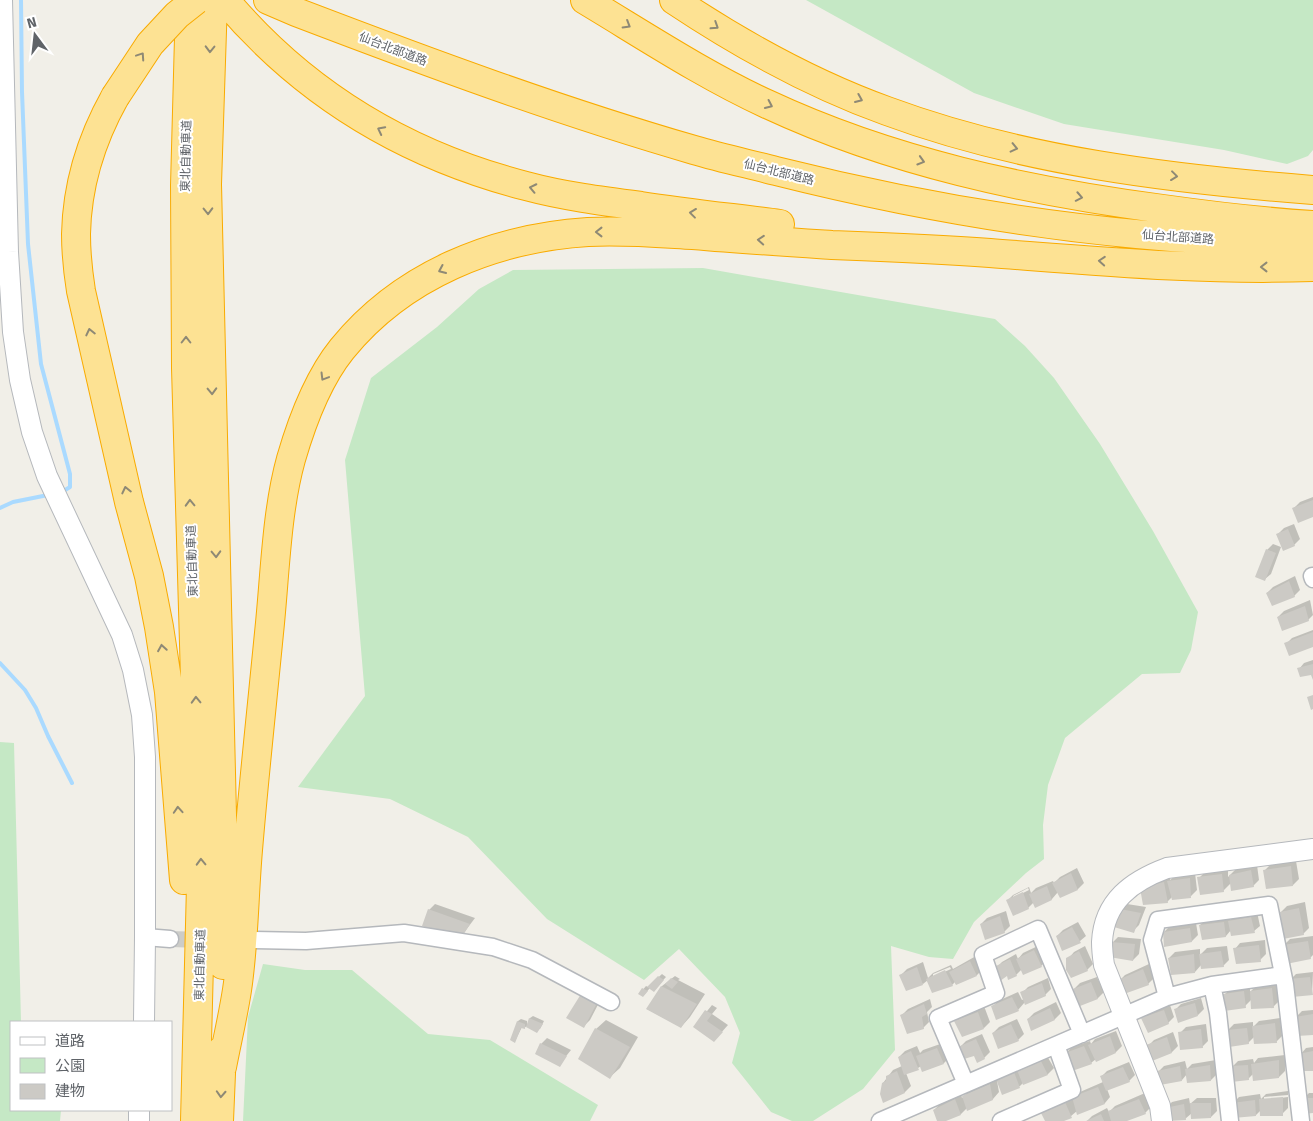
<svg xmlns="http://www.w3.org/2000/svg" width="1313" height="1121" font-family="'Fira Sans','Noto Sans JP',sans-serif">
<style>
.green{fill:#c5e8c5}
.shadow{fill:#0003;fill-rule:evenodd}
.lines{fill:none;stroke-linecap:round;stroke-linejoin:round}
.stream{stroke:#aadaff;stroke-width:4}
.building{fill:#cccac5}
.minor-tunnel{stroke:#ccccc8;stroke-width:16;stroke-dasharray:16 8;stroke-linecap:butt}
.minor-casing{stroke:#b5b8bc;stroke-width:19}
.tertiary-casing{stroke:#b5b8bc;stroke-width:22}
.motorway-casing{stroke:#f9ab00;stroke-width:30}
.minor{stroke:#fff;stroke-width:16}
.tertiary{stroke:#fff;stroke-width:20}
.motorway{stroke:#fde293;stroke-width:28}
.motorway-bridge-casing{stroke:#f9ab00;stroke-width:30;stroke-linecap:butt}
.motorway-bridge{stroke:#fde293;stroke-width:28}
.oneway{stroke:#8e8975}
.labels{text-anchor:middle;stroke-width:4;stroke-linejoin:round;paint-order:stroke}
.street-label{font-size:12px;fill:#5f6368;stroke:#fff}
</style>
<rect width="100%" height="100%" fill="#f1efe8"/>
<path class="green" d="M806,0H1313V150L1308,156L1287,164L1224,150L1064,124L974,93Z
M703,268L995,319L1025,346L1054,378L1100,444L1153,531L1198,612L1191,650L1180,673L1142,674L1065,738L1048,785L1043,825L1044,859L1026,873L974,922L953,959L929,957L891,946L895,1050L863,1089L813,1121H792L771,1112L732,1063L740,1033L725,997L679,949L644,980L547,919L468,837L390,799L298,787L365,696L345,460L371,378L437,327L479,289L513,270Z
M0,742L14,743L21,1022H11V1110H61L60,1121H0Z
M263,964L305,970H352L428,1034L490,1040L598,1105L590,1121H243L248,1017Z"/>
<path class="shadow" d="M1313,497V515L1294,508L1300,502Z
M1294,524L1300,539L1294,545L1278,534L1284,528Z
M1273,544L1281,547L1271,574L1265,579L1267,550Z
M1295,576L1300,590L1294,596L1267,593L1273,587Z
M1310,600L1313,615L1308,620L1278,617L1284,611Z
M1313,630V646L1286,644L1292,638Z
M1313,660V677L1311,673L1299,669L1304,663Z
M1296,861L1299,879L1293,885L1267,887L1264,871L1270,865Z
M1257,865L1259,880L1253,886L1231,883L1223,891L1199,878L1205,872L1228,869V877L1236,869Z
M1077,868L1084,883L1078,889L1060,896L1058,892L1052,899L1036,906L1034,902L1028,908L1007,901L1013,895L1029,887L1031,893L1036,888L1053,881L1054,883L1060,877ZM1028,888L1029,890L1013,898V896Z
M1195,873L1197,890L1191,896L1172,897L1167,902L1142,888L1170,877V880L1175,876Z
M1305,902L1309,928L1303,934L1281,912L1287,906Z
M435,904L475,918L460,938L429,910Z
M1127,904L1146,907L1139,925L1133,931L1121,910Z
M1006,911L1010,926L1004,932L981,924L987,918Z
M1257,912L1260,926L1254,931L1231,930L1226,936L1203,939L1200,925L1206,919L1230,916V920L1235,915Z
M1078,922L1086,936L1080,941L1063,949L1057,936L1063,930Z
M1196,923L1198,935L1192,941L1164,932L1170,926Z
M1313,936V955L1310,958L1284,945L1290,939Z
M1118,937L1141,939L1139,954L1133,960L1112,943Z
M1265,940L1266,954L1260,960L1235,949L1240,943Z
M1040,945L1047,960L1041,966L1022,969L1016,975L1008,974L996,968L1002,962L1016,954L1018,959L1023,953Z
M1085,946L1093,964L1087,970L1068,959L1074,952Z
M1227,946L1229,960L1223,966L1202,964L1195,972L1169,958L1175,952L1200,949V955L1207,948Z
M976,956L983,969L977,975L956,984L955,982L952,985L928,980L923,984L901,975L907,969L923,962L928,978L933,973L951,965L953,969ZM950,967L951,969L933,977V974Z
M1149,964L1154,978L1148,984L1119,981L1125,975Z
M1313,972L1312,994L1290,980L1296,974Z
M662,974L666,977L656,988H650L643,996L640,993L646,986L648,987Z
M675,976L680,979L678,980L705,994L690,1017L681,1027L647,1009L662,986Z
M1097,977L1104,992L1098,998L1080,1005L1074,989L1080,983Z
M1048,978L1051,989L1045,995L1025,1002L1018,1010L992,1007L998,1001L1018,992L1022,1000L1024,999L1022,993L1028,987Z
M1278,982L1279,1001L1273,1007L1251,1000L1245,1006L1224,995L1230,989L1250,985V992L1257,985Z
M582,994L602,997L590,1020L584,1026Z
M1201,998L1204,1009L1198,1015L1175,1010L1181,1004Z
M930,999L932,1007L927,1012L929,1022L923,1028L902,1015L908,1009Z
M1056,1002L1061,1013L1055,1019L1032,1029L1028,1019L1034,1013Z
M712,1005L717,1008L712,1014L728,1025L720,1034L695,1026Z
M1170,1005L1174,1017L1168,1023L1143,1019L1149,1013Z
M984,1006L990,1022L984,1028L956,1021L962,1015Z
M1313,1010V1034L1296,1017L1302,1011Z
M533,1016L544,1021L540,1029L528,1027L530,1018Z
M1280,1018L1282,1036L1276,1042L1254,1037L1248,1043L1228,1030L1234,1024L1253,1022V1027L1259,1021Z
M521,1019L527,1021V1026L524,1028L522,1027L515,1041L512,1040L518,1021Z
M1017,1019L1024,1034L1018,1040L993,1033L999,1027Z
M606,1020L638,1037L620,1068L610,1077L596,1029Z
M1206,1024L1208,1041L1202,1047L1180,1033L1186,1027Z
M1116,1031L1122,1046L1116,1052L1096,1060V1059L1091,1063L1066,1053L1072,1047L1090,1041L1091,1044L1095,1039Z
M1173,1032L1178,1046L1172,1052L1152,1059L1148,1046L1154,1040Z
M982,1034L990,1052L984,1058L960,1047L966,1041Z
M547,1038L571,1050L559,1065L541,1044Z
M943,1043L950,1057L944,1063L923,1071L921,1066L918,1068L906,1073L911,1086L905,1092L883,1101V1083L893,1070L902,1066L899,1057L905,1051L917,1046L920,1053L923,1050Z
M1313,1047V1069L1300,1055L1306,1048Z
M1285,1055V1071L1279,1077L1253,1074L1248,1079L1232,1067L1238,1061L1253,1059L1254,1063L1258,1058Z
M1047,1056L1054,1068L1048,1074L1024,1082L1020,1086L1003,1093L998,1081H997L999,1092L993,1099L967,1109V1108L961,1114L943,1121H938L934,1110L940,1104L961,1094L962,1098L969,1091L996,1079L997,1081L1004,1074Z
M1216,1060L1217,1074L1211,1080L1187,1074L1182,1080L1158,1072L1164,1066L1185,1061L1187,1069L1192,1064Z
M1129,1062L1135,1075L1129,1081L1107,1089L1110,1097L1105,1103L1077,1111L1071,1116L1060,1121H1046L1043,1113L1049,1107L1071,1097L1072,1099L1080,1092L1103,1082L1101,1077L1107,1071Z
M1288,1091V1095L1264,1097V1100L1288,1097V1108L1282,1114L1261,1110L1256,1115L1233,1103L1239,1097L1260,1094L1261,1099L1266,1094Z
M1145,1093L1151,1107L1145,1113L1123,1121H1087L1092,1116L1107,1108L1109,1112L1115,1106Z
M1309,1093H1313V1112L1303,1099Z
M1189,1098L1190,1104L1197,1098H1216L1217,1111L1211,1117L1192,1113L1185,1119L1166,1108L1172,1102Z"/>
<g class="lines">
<path class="stream" d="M21,0L22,92L28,244L41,364L70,474V487L62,492
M0,508L13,502L48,495
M0,663L25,690L36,708L48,736L72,783"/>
</g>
<path class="building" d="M1313,500V517L1298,523L1292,508Z
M1288,529L1295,546L1283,551L1276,534Z
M1266,549L1276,553L1265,581L1255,577Z
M1289,581L1295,597L1272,606L1266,593Z
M1305,606L1309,621L1282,631L1277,617Z
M1313,632V647L1289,656L1284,643Z
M1313,664V680L1311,675L1300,677L1297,668Z
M1313,695V709L1311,710L1307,697Z
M1291,866L1293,886L1266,889L1263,870Z
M1251,870L1254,887L1231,891L1229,875Z
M1071,873L1078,890L1060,898L1052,883Z
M1222,874L1224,892L1200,895L1197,877Z
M1190,878L1191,898L1172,900L1167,881Z
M1164,882L1168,903L1143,905L1140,888Z
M1047,886L1052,900L1035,908L1029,894Z
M1023,892L1029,909L1013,916L1006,900Z
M1299,908L1304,935L1283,939L1280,912Z
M428,909L470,924L460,940L422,926Z
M1120,909L1141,913L1134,933L1114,927Z
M1000,916L1005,933L985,940L980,924Z
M1251,917L1255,933L1231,936L1228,921Z
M1224,922L1226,937L1202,940L1199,925Z
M1072,927L1081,943L1062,951L1056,936Z
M1190,928L1192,942L1164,947L1163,932Z
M1308,941L1311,959L1286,964L1283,945Z
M1111,942L1135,944L1133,961L1109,957Z
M1259,945L1261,962L1236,964L1233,948Z
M1034,950L1042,967L1023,975L1016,959Z
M1079,951L1088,971L1071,978L1066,970V958Z
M1221,951L1224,967L1201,969L1199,954Z
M1194,954L1195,973L1171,975L1168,958Z
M1010,959L1017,976L1008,980L1007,976L1000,981L994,967Z
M970,961L977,976L956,985L949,972Z
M917,967L923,985L906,991L899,975Z
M1143,969L1149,985L1124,994L1118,980Z
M945,970L953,986L932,993L926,979Z
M658,976L664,980L654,992L647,987Z
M1310,977L1313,995L1292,997L1289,979Z
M671,978L678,982L672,989L665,984Z
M1091,982L1098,999L1080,1006L1073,989Z
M1042,983L1046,996L1025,1005L1020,992Z
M661,986L697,1004L681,1028L646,1009Z
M642,988L648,991L643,997L638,994Z
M1272,988L1274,1008L1251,1009L1250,991Z
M1244,991L1246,1008L1224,1011L1223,994Z
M581,994L597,1003L584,1028L566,1018Z
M1012,997L1019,1011L996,1020L991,1006Z
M1195,1003L1198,1016L1178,1023L1174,1009Z
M924,1004L927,1014L922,1017L924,1029L907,1034L900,1015Z
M1050,1008L1055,1020L1031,1031L1027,1019Z
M705,1010L712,1014L707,1021L723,1032L714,1042L693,1027Z
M1164,1010L1169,1024L1148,1033L1141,1018Z
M978,1012L984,1029L962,1037L954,1021Z
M1313,1014V1035L1297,1036L1295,1017Z
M529,1018L543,1024L537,1033L526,1027Z
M517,1021L525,1024V1029L521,1028L515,1043L510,1040Z
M1275,1023L1277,1043L1254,1044L1252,1026Z
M1011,1024L1019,1041L998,1049L992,1033Z
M595,1028L630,1047L610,1079L578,1059Z
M1247,1028L1249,1044L1229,1047L1227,1030Z
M1201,1029L1203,1048L1180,1050L1178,1032Z
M1110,1036L1116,1053L1096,1062L1088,1045Z
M1167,1037L1172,1053L1152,1061L1146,1045Z
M976,1039L985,1059L977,1063L974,1056L964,1059L958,1047Z
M540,1043L567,1056L560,1067L535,1054Z
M1084,1046L1092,1064L1072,1071L1065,1053Z
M937,1048L944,1064L922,1072L916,1056Z
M911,1051L919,1070L904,1075L898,1057Z
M1313,1051V1071H1301L1298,1054Z
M1279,1060V1078L1253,1081L1251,1064Z
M1041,1061L1048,1075L1023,1085L1017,1070Z
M1210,1065L1211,1081L1187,1083L1185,1069Z
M1248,1065L1249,1080L1231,1082L1230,1066Z
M1180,1066L1182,1081L1160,1085L1157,1071Z
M1123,1067L1130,1082L1106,1091L1100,1076Z
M897,1071L905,1093L883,1103L880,1094L882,1083L886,1081V1076Z
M1014,1072L1020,1088L1002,1095L996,1079Z
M990,1084L993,1100L967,1111L962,1096Z
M1098,1087L1105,1104L1077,1115L1072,1097Z
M1283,1097V1116H1260L1259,1099Z
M1302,1098H1313V1113L1303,1114Z
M955,1099L961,1115L946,1121H937L933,1110Z
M1139,1099L1146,1114L1127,1121H1111L1108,1111Z
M1255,1100L1256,1116L1233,1118L1232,1103Z
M1065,1102L1072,1118L1064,1121H1045L1041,1113Z
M1190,1103H1211V1118L1191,1119Z
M1184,1104L1186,1120L1166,1121L1165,1108Z
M1101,1114L1104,1121H1086Z"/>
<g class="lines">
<path class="minor-tunnel" d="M170,939L208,940"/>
<defs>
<path id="minor" d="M1312,576L1313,579
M145,937L170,939
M250,940L306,941L404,933L493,947L532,960L611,1002
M1212,985L1283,975
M1167,997L1152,940L1158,920L1269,905L1285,984L1301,1121
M966,1084L938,1018L996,993L983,955L1038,929L1082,1034
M880,1121L1167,997L1212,985L1218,1013L1230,1121
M1001,1121L1072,1090L1056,1045"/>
<path id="tertiary" d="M2,0L8,252L13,332L20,380L32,432L47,476L122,635L133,670L142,715L145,757V937L144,1022
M139,1121V1110
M1162,1121L1160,1106L1104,965C1103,958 1102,949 1102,942C1104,901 1132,881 1167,868L1313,849"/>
<path id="motorway" d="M190,0L185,186L186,368L201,885L195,1121
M213,0L207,184L223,857V965
M225,0C305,95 406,155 526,186C563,196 602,201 641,206C687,213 734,218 780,224
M268,0L296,12C427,62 559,111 694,150C721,158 749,164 776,171C951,215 1132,242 1313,243
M585,0C645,36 704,75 767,104C891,162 1027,191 1163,209C1213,216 1263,222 1313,225
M674,0C740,44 812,84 887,111C1022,161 1171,179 1313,190
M115,97C92,138 77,186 76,234C76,253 78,272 81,291L129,502L149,576L159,627L169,692L184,880
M222,1067C227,1041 233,1016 237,990C244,945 244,896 248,850C254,778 262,705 269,633C275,577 276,513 291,459C302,421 317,380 342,349C402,275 494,238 588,232C623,230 658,233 693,235C739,239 786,242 832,245C885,247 937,249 990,253C1097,261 1205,271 1313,267
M219,1121L222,1050"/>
</defs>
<use href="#minor" class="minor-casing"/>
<use href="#tertiary" class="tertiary-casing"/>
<use href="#motorway" class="motorway-casing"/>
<use href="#minor" class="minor"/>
<use href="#tertiary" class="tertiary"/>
<use href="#motorway" class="motorway"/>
<defs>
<path id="motorway-bridge" d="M115,97L150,44L177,15L196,0"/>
</defs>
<use href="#motorway-bridge" class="motorway-bridge-casing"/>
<use href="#motorway-bridge" class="motorway-bridge"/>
</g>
<defs><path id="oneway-chevron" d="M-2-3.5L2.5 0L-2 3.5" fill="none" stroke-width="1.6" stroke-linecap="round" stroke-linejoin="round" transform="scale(1.25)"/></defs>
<g class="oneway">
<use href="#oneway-chevron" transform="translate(627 25) rotate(31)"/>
<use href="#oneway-chevron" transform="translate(715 26) rotate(33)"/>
<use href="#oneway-chevron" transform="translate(210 49) rotate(91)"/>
<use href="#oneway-chevron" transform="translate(141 56) rotate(-56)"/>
<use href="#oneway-chevron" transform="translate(859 99) rotate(23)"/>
<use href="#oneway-chevron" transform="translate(769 105) rotate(25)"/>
<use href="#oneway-chevron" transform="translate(381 130) rotate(-153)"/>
<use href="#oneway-chevron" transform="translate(1014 148) rotate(13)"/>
<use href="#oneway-chevron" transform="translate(921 161) rotate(17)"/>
<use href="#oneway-chevron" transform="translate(1174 176) rotate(7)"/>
<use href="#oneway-chevron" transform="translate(533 188) rotate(-168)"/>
<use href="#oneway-chevron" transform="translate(1079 197) rotate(11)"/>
<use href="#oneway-chevron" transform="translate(208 211) rotate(89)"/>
<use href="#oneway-chevron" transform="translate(693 213) rotate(-173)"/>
<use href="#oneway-chevron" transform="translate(599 232) rotate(180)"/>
<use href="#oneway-chevron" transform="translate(761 240) rotate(-176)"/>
<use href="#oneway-chevron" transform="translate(1102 261) rotate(-176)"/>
<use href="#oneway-chevron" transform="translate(1264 267) rotate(-180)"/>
<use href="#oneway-chevron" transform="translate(442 270) rotate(156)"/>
<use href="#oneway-chevron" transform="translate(90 332) rotate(-103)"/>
<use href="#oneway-chevron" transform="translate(186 340) rotate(-90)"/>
<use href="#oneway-chevron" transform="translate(324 377) rotate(121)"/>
<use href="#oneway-chevron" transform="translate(212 391) rotate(88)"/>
<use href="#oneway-chevron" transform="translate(126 490) rotate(-103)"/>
<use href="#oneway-chevron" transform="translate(190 503) rotate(-92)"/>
<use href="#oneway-chevron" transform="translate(216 554) rotate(88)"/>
<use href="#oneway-chevron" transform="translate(162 648) rotate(-99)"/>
<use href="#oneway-chevron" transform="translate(196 700) rotate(-92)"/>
<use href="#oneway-chevron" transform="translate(178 810) rotate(-94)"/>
<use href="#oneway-chevron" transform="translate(201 862) rotate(-92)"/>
<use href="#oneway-chevron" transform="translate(221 1094) rotate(93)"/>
</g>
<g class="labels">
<g class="street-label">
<text transform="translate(393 49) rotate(21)" y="4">仙台北部道路</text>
<text transform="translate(186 156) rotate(-89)" y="4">東北自動車道</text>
<text transform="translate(779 172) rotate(14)" y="4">仙台北部道路</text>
<text transform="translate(1178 237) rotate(4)" y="4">仙台北部道路</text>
<text transform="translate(192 561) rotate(-92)" y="4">東北自動車道</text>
<text transform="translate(200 965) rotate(-89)" y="4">東北自動車道</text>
</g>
</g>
<rect x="10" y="1021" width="162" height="90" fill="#ffffff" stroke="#bfc1c3"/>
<rect x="20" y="1037" width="25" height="8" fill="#ffffff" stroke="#bfc1c3"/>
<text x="55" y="1046" font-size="15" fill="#5f6368">道路</text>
<rect x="20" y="1058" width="25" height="15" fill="#c5e8c5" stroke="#bfc1c3"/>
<text x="55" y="1071" font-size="15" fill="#5f6368">公園</text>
<rect x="20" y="1084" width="25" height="15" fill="#cccac5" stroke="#bfc1c3"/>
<text x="55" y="1096" font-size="15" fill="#5f6368">建物</text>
<g transform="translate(35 35) rotate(345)" stroke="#ffffff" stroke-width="4" paint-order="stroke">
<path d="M0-4L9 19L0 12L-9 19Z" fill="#5f6368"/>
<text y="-8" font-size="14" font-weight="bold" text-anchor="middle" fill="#5f6368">N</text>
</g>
</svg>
